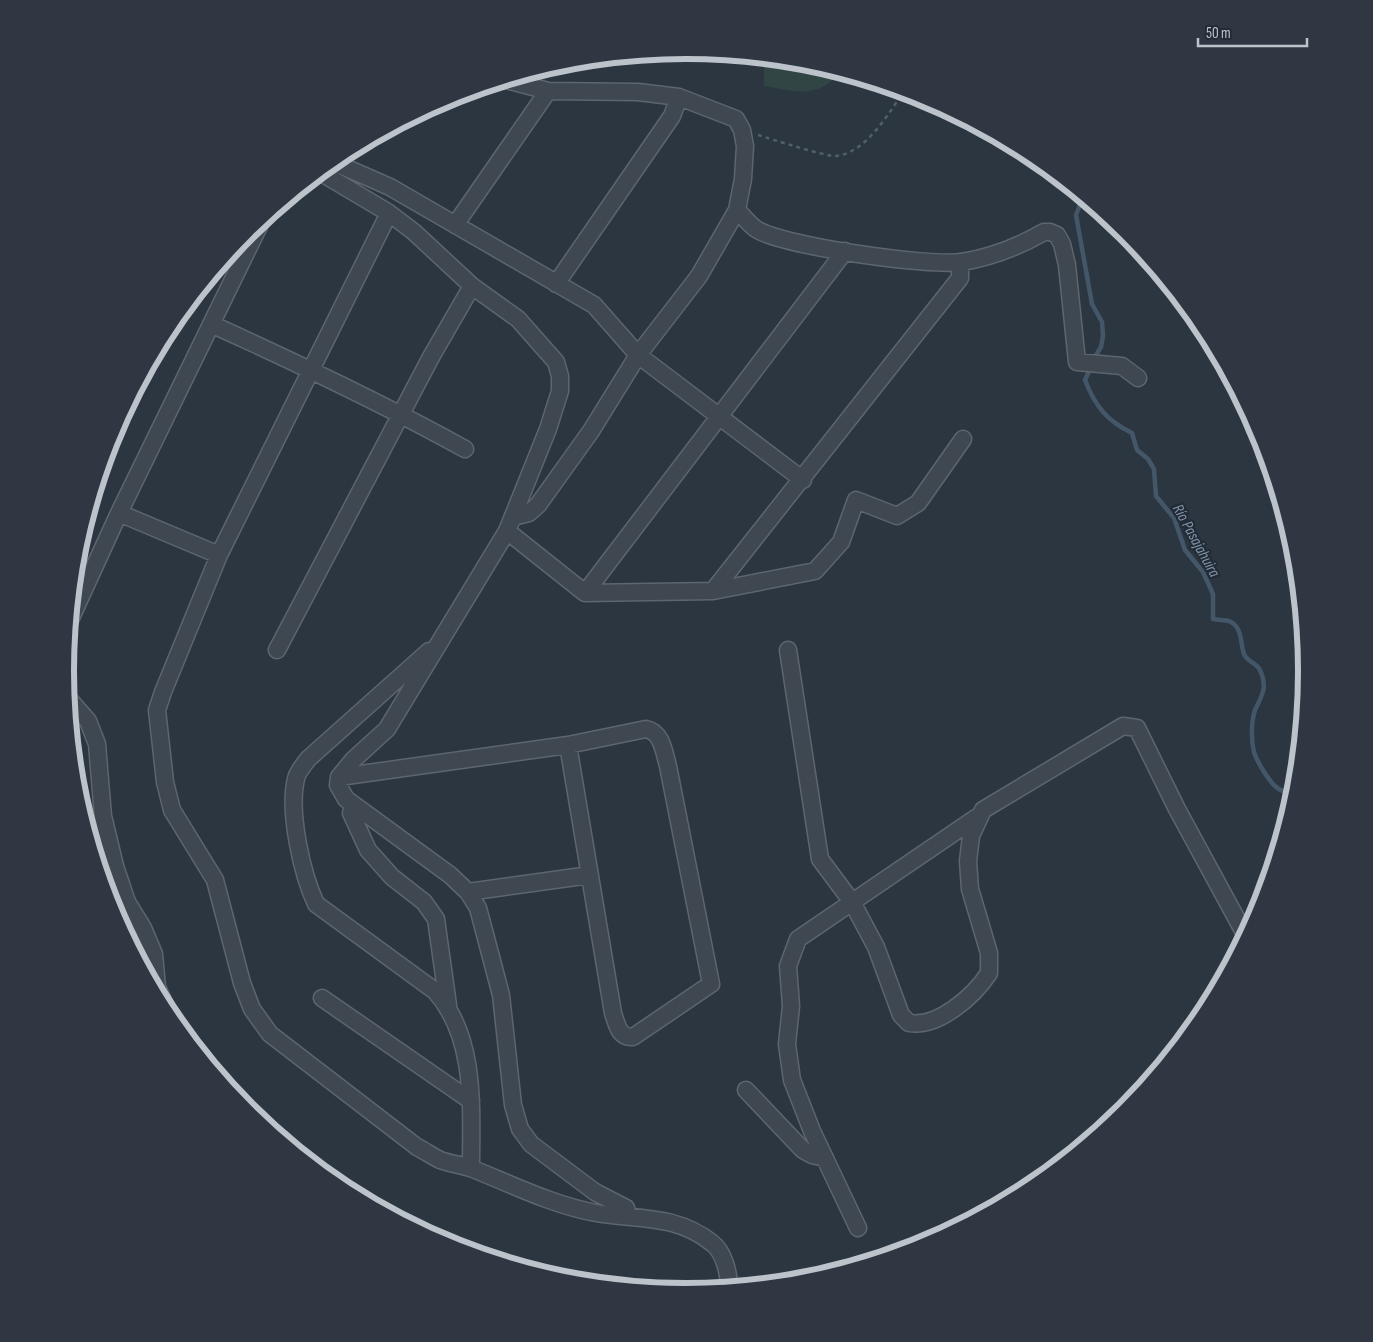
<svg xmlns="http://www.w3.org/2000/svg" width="1373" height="1342" font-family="'Sofia Sans Condensed',sans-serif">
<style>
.green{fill:#304544}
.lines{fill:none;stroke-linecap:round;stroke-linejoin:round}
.stream{stroke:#445769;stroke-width:4.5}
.minor-casing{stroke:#5d656e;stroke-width:19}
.path{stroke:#4f6163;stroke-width:2.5;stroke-dasharray:4 4;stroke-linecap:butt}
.minor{stroke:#3f4751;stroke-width:16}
.labels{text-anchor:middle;stroke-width:4.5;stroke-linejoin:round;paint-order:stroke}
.water-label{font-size:16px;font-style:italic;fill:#8095aa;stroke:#232c36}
.rim{fill:none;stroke:#bcc3cb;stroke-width:6}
</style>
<rect width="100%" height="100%" fill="#2b3641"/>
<path class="green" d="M764,58L808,62L840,72C818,100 794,91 764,86Z"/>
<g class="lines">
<path class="stream" d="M1083,197L1076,215L1092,304L1102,322L1103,336L1101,347L1093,360
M1091,367L1085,380C1095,406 1107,421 1132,433L1137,450L1148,459L1154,469L1156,496L1174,518L1185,550L1203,572L1213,594V619C1218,620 1224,620 1229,621C1243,627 1240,643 1244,654C1247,662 1257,663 1260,670C1268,688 1262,695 1255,710C1251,722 1251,740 1254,752C1257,762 1269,781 1276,787C1284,794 1287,789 1293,801"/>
<defs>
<path id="minor" d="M506,80L548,91L638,92L679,97L736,119L742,130L745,146L743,179L737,210L699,276L638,355L591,431L538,505L529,513L513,517
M333,162L390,187L594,305L638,355L803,480
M320,172L389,213L414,232L472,286L518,319L556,362L560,376V391L548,429L507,531L387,729L353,760L339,777L338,785L346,799L450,875L468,892L478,908L501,995L513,1105L520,1129L531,1144L595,1192L626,1208L628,1216
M737,210C743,216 749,224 756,229C782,246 930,267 962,262C992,257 1018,247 1044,232H1050L1057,235L1062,244L1067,265L1077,362L1122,366L1138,378
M389,213L219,555L163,692L157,710L165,782L172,810L215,880L242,983L252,1009L270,1034L417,1147C425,1151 432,1156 440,1160C451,1164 463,1165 473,1169C513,1185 553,1205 596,1213C637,1220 676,1214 712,1243C724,1252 729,1273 729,1288
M455,225L548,91
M556,284L672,116L679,97
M211,324C297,363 382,403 465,449
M119,513L219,555
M507,531L585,593L713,591L815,571L841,542L856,500L897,516L918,503L963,439
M713,591L960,278V262
M585,593L845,251
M70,620L119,513L262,220
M277,650L431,357L472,286
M788,650L820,859L852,902L876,947L901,1015L909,1023C938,1028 974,996 989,973V953L970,889L968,861L971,836L983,810L1123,726L1137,728L1177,809L1246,936
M429,651L308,759C304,765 297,772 296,779C288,812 302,874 316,904L435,991C477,1038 471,1109 471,1168
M68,698L88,721L97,744L103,816L115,866L127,902L143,928L154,954L157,987L169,1014
M339,777L568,745L646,729C662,732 664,752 668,766L711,984L633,1037C619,1038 617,1025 613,1013L568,745
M354,805L351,813L368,850L392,877L424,902L436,919L448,1005
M468,892L590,875
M322,998L471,1101
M746,1090L803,1150L812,1155L825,1158
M858,1228L812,1131L792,1080L787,1044L791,1006L788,966L798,939L980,815"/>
</defs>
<use href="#minor" class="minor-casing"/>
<path class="path" d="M758,135C771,139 827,157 836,156C866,153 889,113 904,91"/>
<use href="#minor" class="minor"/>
</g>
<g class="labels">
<g class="water-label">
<text transform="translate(1197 540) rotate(61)" y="6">Río Pasajahuira</text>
</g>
</g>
<path d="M0 0H1373V1342H0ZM74 671a612 612 0 1 1 1224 0a612 612 0 1 1-1224 0Z" fill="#2f3842" fill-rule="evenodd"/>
<path class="rim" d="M74 671a612 612 0 1 1 1224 0a612 612 0 1 1-1224 0Z"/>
<path d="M1198 38v8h109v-8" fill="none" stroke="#bcc3cb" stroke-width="2.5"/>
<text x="1206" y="38" font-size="15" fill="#bcc3cb" stroke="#232c36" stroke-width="4" paint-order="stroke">50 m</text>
</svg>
